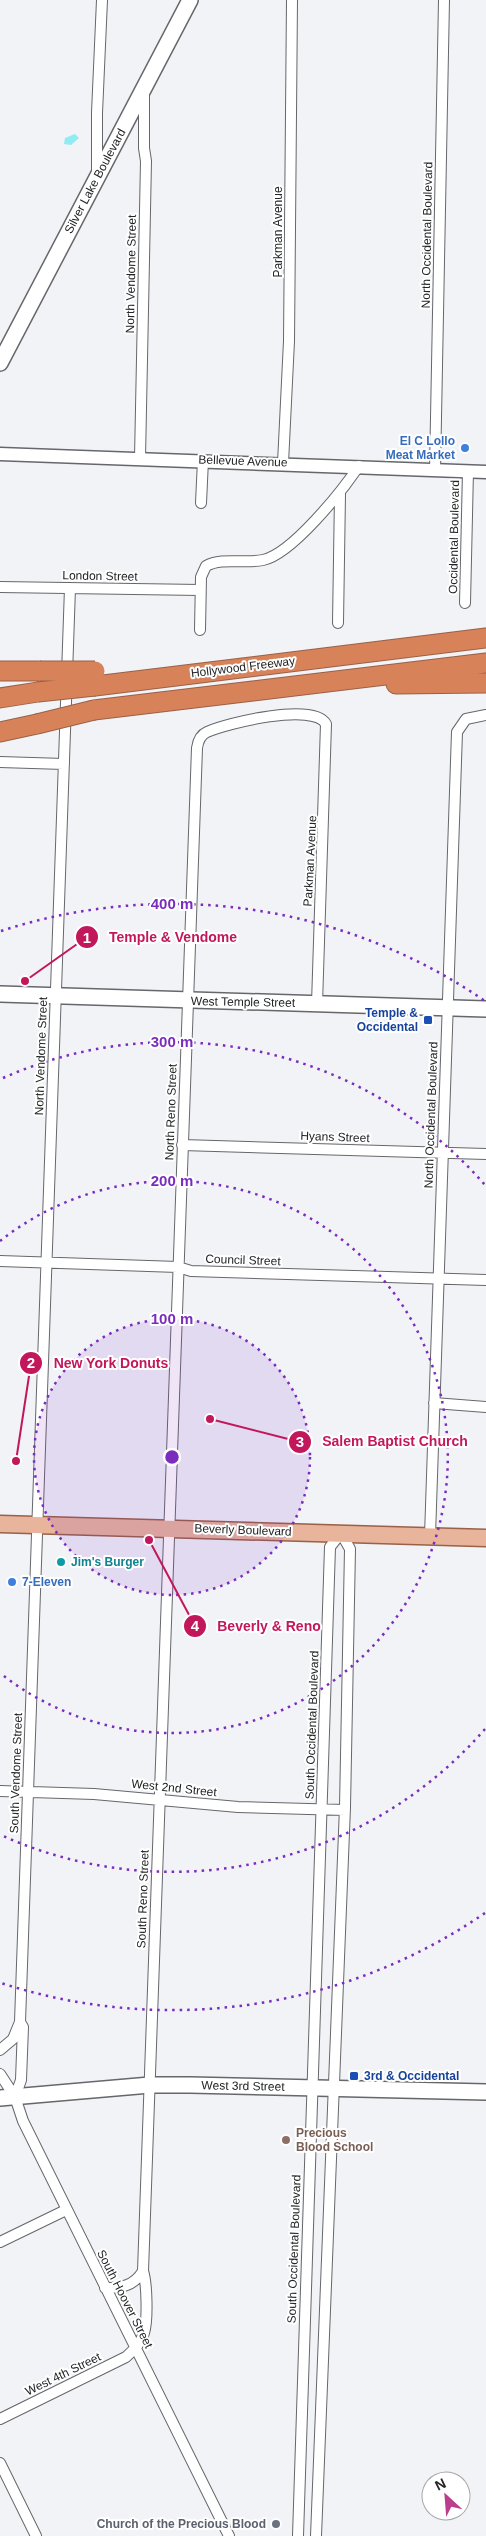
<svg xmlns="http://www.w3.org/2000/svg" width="486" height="2536" font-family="Helvetica,sans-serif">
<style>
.water{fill:#90ecf2}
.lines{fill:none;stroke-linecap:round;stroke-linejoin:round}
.minor-casing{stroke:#66676b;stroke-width:12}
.tertiary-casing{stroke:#66676b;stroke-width:15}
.secondary-casing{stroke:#66676b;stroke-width:18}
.primary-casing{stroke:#996147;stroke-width:19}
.motorway-casing{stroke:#996147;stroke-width:21}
.minor{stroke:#fff;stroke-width:10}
.tertiary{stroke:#fff;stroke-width:12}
.secondary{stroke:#fff;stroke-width:15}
.primary{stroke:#e8b49c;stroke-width:16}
.motorway{stroke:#d8825a;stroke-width:19}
.motorway-bridge-casing{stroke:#996147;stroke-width:21;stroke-linecap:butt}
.motorway-bridge{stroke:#d8825a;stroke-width:19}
.ring{fill:none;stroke:#7b2cbf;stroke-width:2.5;stroke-dasharray:2.5 5}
.shop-dot{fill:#3f7fe0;stroke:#fff;stroke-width:2}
.transit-dot{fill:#1a4fb4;stroke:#fff;stroke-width:2}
.culture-dot{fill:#0f9aa8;stroke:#fff;stroke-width:2}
.education-dot{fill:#8d6e63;stroke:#fff;stroke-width:2}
.worship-dot{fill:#6b7280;stroke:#fff;stroke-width:2}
.labels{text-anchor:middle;stroke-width:4;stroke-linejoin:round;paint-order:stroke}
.street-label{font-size:12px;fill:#232425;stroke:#fff}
.shop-label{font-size:12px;font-weight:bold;fill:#366cbe;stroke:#fff;text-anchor:end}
.transit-label{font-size:12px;font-weight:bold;fill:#164399;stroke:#fff;text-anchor:end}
.culture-label{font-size:12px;font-weight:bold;fill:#0d838f;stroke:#fff;text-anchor:start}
.education-label{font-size:12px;font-weight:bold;fill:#785e54;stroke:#fff;text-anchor:start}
.worship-label{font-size:12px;font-weight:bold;fill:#5b616d;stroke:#fff;text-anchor:end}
.centre{fill:#7b2cbf;stroke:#fff;stroke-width:2.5}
.ring-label{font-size:15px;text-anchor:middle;font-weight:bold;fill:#7b2cbf;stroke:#fff;stroke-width:4;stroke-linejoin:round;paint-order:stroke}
.leader{fill:none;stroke:#c2185b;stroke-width:2}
.callout-dot{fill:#c2185b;stroke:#fff;stroke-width:2}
.mark-label{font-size:15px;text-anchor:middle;font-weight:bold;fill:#fff}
.callout-label{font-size:14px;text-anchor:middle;font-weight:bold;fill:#c2185b;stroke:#fff;stroke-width:4;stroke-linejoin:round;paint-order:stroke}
</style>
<rect width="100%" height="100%" fill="#f1f3f7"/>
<path class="water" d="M75,134L79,138L71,145L64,144L65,138Z"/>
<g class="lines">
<defs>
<path id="minor" d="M97,173V113L102,0
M140,458L146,161L144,148V91
M283,463L289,341L292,0
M435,470L444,0
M201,503L203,460
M0,587L200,590
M465,603L468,471
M338,623L340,494
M200,630L201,577L206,566C222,557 245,564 263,560C292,554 342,491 359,466
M0,762L64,764
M182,1145L486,1154
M0,1261L178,1267L191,1271L486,1280
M434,1403L486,1407
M430,1536L457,732L466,719L486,715
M0,1791L94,1794L238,1807L345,1810
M0,2050L13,2039L20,2022
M0,2074L15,2097L23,2121L229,2536
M15,2097L21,2080L23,2027L20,2022L70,588
M0,2242L66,2210
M105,2288C121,2288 134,2286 143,2271
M0,2419L126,2357C133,2351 141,2343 144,2333C148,2320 147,2283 143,2271L197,748C198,741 200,735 207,732C227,723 314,702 326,724L317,1004
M0,2463L36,2536
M298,2536L330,1547L341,1533L350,1549L345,1807L316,2536"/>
<path id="tertiary" d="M0,454L486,472"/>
<path id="secondary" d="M0,363L190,0
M0,994L486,1009
M0,2098L150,2085H190L486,2092"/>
<path id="primary" d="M0,1524L486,1538"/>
<path id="motorway" d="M0,671H40
M396,684L486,683
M95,686L486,638
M0,698L38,692
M94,710L486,663
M0,732L37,724"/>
</defs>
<use href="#minor" class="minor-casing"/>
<use href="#tertiary" class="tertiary-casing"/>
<use href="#secondary" class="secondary-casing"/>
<use href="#primary" class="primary-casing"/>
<use href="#motorway" class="motorway-casing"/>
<use href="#minor" class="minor"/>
<use href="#tertiary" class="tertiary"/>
<use href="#secondary" class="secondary"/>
<use href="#primary" class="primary"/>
<use href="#motorway" class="motorway"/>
<defs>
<path id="motorway-bridge" d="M40,671H95
M38,692L95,686
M37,724L94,710"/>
</defs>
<use href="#motorway-bridge" class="motorway-bridge-casing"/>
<use href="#motorway-bridge" class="motorway-bridge"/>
</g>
<circle cx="172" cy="1457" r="138" fill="#7b2cbf" fill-opacity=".12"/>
<g class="ring">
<circle cx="172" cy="1457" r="138"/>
<path d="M0 1241A276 276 0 1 1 0 1673"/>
<path d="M485 1729A415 415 0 0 1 3 1836M3 1078A415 415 0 0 1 485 1185"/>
<path d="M485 1913A553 553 0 0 1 1 1983M1 931A553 553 0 0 1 485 1001"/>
</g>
<g class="shop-dot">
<circle cx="465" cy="448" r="5"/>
<circle cx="12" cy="1582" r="5"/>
</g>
<g class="transit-dot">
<rect x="423" y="1015" width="10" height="10" rx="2.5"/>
<rect x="349" y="2071" width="10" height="10" rx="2.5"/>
</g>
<circle class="culture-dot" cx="61" cy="1562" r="5"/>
<circle class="education-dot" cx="286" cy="2140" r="5"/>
<circle class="worship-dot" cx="276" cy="2524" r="5"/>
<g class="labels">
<g class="street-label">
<text transform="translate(95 181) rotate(-62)" y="4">Silver Lake Boulevard</text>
<text transform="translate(278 232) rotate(-90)" y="4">Parkman Avenue</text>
<text transform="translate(427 235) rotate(-89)" y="4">North Occidental Boulevard</text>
<text transform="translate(131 274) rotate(-89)" y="4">North Vendome Street</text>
<text transform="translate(243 461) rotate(2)" y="4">Bellevue Avenue</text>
<text transform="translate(454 537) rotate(-89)" y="4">Occidental Boulevard</text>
<text transform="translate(100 576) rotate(1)" y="4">London Street</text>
<text transform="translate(243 667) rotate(-7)" y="4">Hollywood Freeway</text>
<text transform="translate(310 861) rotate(-87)" y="4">Parkman Avenue</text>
<text transform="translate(243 1002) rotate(1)" y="4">West Temple Street</text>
<text transform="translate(41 1056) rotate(-88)" y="4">North Vendome Street</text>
<text transform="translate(171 1112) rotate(-88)" y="4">North Reno Street</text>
<text transform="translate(431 1115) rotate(-88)" y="4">North Occidental Boulevard</text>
<text transform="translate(335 1137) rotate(2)" y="4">Hyans Street</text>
<text transform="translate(243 1260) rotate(2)" y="4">Council Street</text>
<text transform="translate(243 1530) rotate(2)" y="4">Beverly Boulevard</text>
<text transform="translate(312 1725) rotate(-88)" y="4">South Occidental Boulevard</text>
<text transform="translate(16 1773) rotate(-88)" y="4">South Vendome Street</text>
<text transform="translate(174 1788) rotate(6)" y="4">West 2nd Street</text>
<text transform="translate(143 1899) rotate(-88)" y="4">South Reno Street</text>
<text transform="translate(243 2086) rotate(1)" y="4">West 3rd Street</text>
<text transform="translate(294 2249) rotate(-88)" y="4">South Occidental Boulevard</text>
<text transform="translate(125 2299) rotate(63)" y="4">South Hoover Street</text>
<text transform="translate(63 2374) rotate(-26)" y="4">West 4th Street</text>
</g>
<g class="shop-label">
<text x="455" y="445">El C Lollo<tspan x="455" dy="14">Meat Market</tspan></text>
<text x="22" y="1586" text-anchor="start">7-Eleven</text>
</g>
<g class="transit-label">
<text x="418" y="1017">Temple &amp;<tspan x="418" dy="14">Occidental</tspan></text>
<text x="364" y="2080" text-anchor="start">3rd &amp; Occidental</text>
</g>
<g class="culture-label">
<text x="71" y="1566">Jim's Burger</text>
</g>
<g class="education-label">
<text x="296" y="2137">Precious<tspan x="296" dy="14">Blood School</tspan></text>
</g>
<g class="worship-label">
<text x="266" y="2528">Church of the Precious Blood</text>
</g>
</g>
<circle cx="172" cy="1457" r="8" class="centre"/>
<g class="ring-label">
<text x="172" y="909">400 m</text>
<text x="172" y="1047">300 m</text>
<text x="172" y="1186">200 m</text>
<text x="172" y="1324">100 m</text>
</g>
<path class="leader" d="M25 981L87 937M16 1461L31 1363M210 1419L300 1442M149 1540L195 1626"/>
<g class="callout-dot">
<circle cx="25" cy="981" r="5"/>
<circle cx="16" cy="1461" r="5"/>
<circle cx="210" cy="1419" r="5"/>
<circle cx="149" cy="1540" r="5"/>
<circle cx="87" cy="937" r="12"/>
<circle cx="31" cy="1363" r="12"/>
<circle cx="300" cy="1442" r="12"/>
<circle cx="195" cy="1626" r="12"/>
</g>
<g class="mark-label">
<text x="87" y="943">1</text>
<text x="31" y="1368">2</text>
<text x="300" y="1447">3</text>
<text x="195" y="1631">4</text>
</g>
<g class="callout-label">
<text x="173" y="942">Temple &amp; Vendome</text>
<text x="111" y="1368">New York Donuts</text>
<text x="395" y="1446">Salem Baptist Church</text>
<text x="269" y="1631">Beverly &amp; Reno</text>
</g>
<g transform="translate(446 2496) rotate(334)"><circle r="24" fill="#ffffff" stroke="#a7a7a8"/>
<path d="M0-4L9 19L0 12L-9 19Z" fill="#bb3e8e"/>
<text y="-8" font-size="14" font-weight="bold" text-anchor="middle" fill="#232425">N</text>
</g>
</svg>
